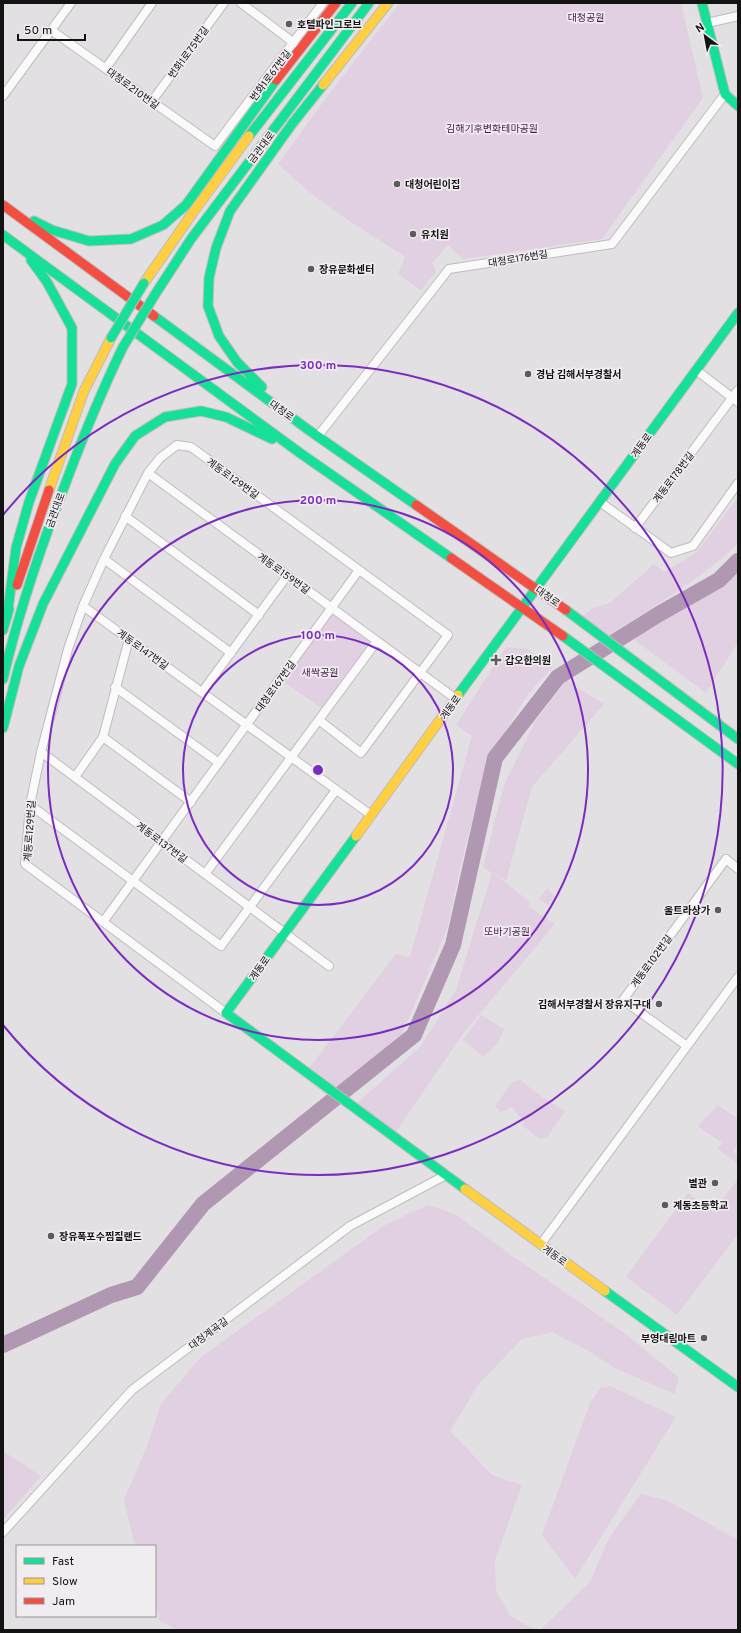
<svg xmlns="http://www.w3.org/2000/svg" width="741" height="1633" font-family="Overpass,'Noto Sans KR',sans-serif">
<style>
.green{fill:#e0d0e2}
.lines{fill:none;stroke-linecap:round;stroke-linejoin:round}
.river{stroke:#b097b2;stroke-width:16}
.street-casing{stroke:#bebcbe;stroke-width:10}
.fast-casing{stroke:#bebcbe;stroke-width:11}
.slow-casing{stroke:#bebcbe;stroke-width:11}
.jam-casing{stroke:#bebcbe;stroke-width:11}
.street{stroke:#fbfafb;stroke-width:8}
.fast{stroke:#16e098;stroke-width:9}
.slow{stroke:#ffcf43;stroke-width:9}
.jam{stroke:#f24e42;stroke-width:9}
.fast-bridge-casing{stroke:#bebcbe;stroke-width:11;stroke-linecap:butt}
.fast-bridge{stroke:#16e098;stroke-width:9}
.ring{fill:none;stroke:#7b2cbf;stroke-width:2}
.poi-dot{fill:#5c5b5c;stroke:#f0ecf0;stroke-width:1.5}
.labels{text-anchor:middle;stroke-width:3.5;stroke-linejoin:round;paint-order:stroke}
.park-label{font-size:10px;fill:#441849;stroke:#f0ecf0}
.poi-label{font-size:10px;font-weight:bold;fill:#141314;stroke:#f0ecf0;text-anchor:start}
.street-label{font-size:10px;fill:#141314;stroke:#f0ecf0}
.centre{fill:#7b2cbf;stroke:#f0ecf0;stroke-width:2}
.ring-label{font-size:12px;text-anchor:middle;font-weight:bold;fill:#7b2cbf;stroke:#f0ecf0;stroke-width:3.5;stroke-linejoin:round;paint-order:stroke}
</style>
<rect width="100%" height="100%" fill="#e2e0e2"/>
<path class="green" d="M400,3H681L703,98L602,239L463,259L448,245L432,263L436,272L421,290L398,274L405,257L336,212L308,191L278,164L329,94Z
M738,497C738,509 741,529 738,540C734,558 627,624 606,637L580,618L593,608L610,603L654,564L664,572L697,552Z
M738,571V642L706,693L628,635L679,609Z
M333,611L374,641L324,710L282,681Z
M506,647L528,649L553,667L528,694L487,761L463,856L447,929L402,1034L338,1089L307,1071L396,954L410,957L472,736L456,725Z
M567,679L576,687L604,704L532,787L506,881L493,873L530,902L528,906L555,924L462,1035L395,1133L356,1104L420,1047L456,990L492,873L483,867L504,785L535,722Z
M547,888L554,896L548,905L539,899Z
M481,1015L504,1029L497,1044L483,1057L463,1040Z
M520,1080L542,1097L565,1111L548,1136L540,1139L522,1125L524,1122L512,1107L501,1112L495,1106L513,1081Z
M718,1105L738,1119V1143L733,1151L738,1155V1165L718,1149L722,1143L698,1126Z
M738,1179V1234L677,1315L626,1277L688,1193L713,1212Z
M428,1205L455,1214L518,1260L627,1335L679,1378L674,1394L613,1367L589,1351L552,1332L522,1339L478,1385L450,1431L492,1475L522,1485L495,1560L496,1590L510,1616L536,1630H177L160,1621L155,1601V1546H135L124,1500L147,1446L161,1404L201,1357L385,1225Z
M602,1386L606,1388L610,1386L676,1417L575,1579L542,1535L590,1403Z
M3,1451L41,1476L3,1520Z
M641,1494L666,1500L738,1540V1630H540L590,1582L609,1538Z"/>
<g class="lines">
<path class="river" d="M3,1345L111,1295L137,1287L203,1204L414,1035L453,945L495,758L558,677L659,614L719,580L738,561"/>
<defs>
<path id="street" d="M241,3L294,43
M707,23L738,16
M51,30L215,146L323,3
M106,68L152,3
M3,96L71,3
M152,101L224,3
M696,370L738,402
M318,436L449,269L612,244L725,94
M148,473L456,699
M600,502L671,553L693,546L738,483
M125,516L259,615
M635,528L738,390
M104,559L231,653
M83,606L371,815
M115,687L219,763
M202,692L287,576
M103,737L191,802
M41,752L329,966
M75,777L103,737L129,639
M30,805L221,946L336,790
M205,874L377,641
M103,922L359,570
M226,1013L25,864L30,805L41,752L68,649L83,606L104,559L148,473L160,458L177,445L191,447L448,635L361,753L319,720
M687,1046L623,1000L726,859L738,869
M541,1244L738,977
M3,1532L132,1390L350,1226L446,1175"/>
<path id="fast" d="M702,3L725,94L738,106
M249,136L352,3
M34,221L52,230L89,241L131,239L163,225L186,205L276,80
M3,235L300,453L451,558
M156,293L191,239L369,3
M154,316L310,431L416,505
M262,387L237,362L219,336L208,306L209,278L216,248L230,211L292,124L323,85
M566,610L738,739
M7,617L16,548L29,502L72,384V328L47,282L31,260
M3,630L9,609
M563,636L738,764
M3,679C18,614 39,552 63,490C81,442 100,394 123,347
M458,695L738,313
M3,728L19,666L43,604L115,464L135,436L165,417L201,411L226,417L272,439
M356,836L226,1013L465,1189
M605,1291L738,1387"/>
<path id="slow" d="M323,85L388,3
M144,283L194,211L249,136
M49,490L84,391L111,338
M356,836L458,695
M465,1189L605,1291"/>
<path id="jam" d="M276,80L336,3
M3,205L154,316
M416,505L566,610
M451,558L563,636
M17,585L49,490"/>
</defs>
<use href="#street" class="street-casing"/>
<use href="#fast" class="fast-casing"/>
<use href="#slow" class="slow-casing"/>
<use href="#jam" class="jam-casing"/>
<use href="#street" class="street"/>
<use href="#fast" class="fast"/>
<use href="#slow" class="slow"/>
<use href="#jam" class="jam"/>
<defs>
<path id="fast-bridge" d="M111,338L144,283
M123,347L156,293"/>
</defs>
<use href="#fast-bridge" class="fast-bridge-casing"/>
<use href="#fast-bridge" class="fast-bridge"/>
</g>
<g class="ring">
<circle cx="318" cy="770" r="135"/>
<circle cx="318" cy="770" r="270"/>
<path d="M3 515A405 405 0 1 1 3 1025"/>
</g>
<g class="poi-dot">
<circle cx="289" cy="24" r="4"/>
<circle cx="397" cy="184" r="4"/>
<circle cx="413" cy="234" r="4"/>
<circle cx="311" cy="269" r="4"/>
<circle cx="528" cy="374" r="4"/>
<path d="M494 654h4v4h4v4h-4v4h-4v-4h-4v-4h4z"/>
<circle cx="718" cy="910" r="4"/>
<circle cx="659" cy="1004" r="4"/>
<circle cx="715" cy="1183" r="4"/>
<circle cx="665" cy="1205" r="4"/>
<circle cx="51" cy="1236" r="4"/>
<circle cx="704" cy="1338" r="4"/>
</g>
<g class="labels">
<g class="park-label">
<text x="586" y="21">대청공원</text>
<text x="492" y="132">김해기후변화테마공원</text>
<text x="320" y="676">새싹공원</text>
<text x="507" y="935">또바기공원</text>
</g>
<g class="poi-label">
<text x="297" y="28">호텔파인그로브</text>
<text x="405" y="188">대청어린이집</text>
<text x="421" y="238">유치원</text>
<text x="319" y="273">장유문화센터</text>
<text x="536" y="378">경남 김해서부경찰서</text>
<text x="505" y="664">갑오한의원</text>
<text x="710" y="914" text-anchor="end">울트라상가</text>
<text x="651" y="1008" text-anchor="end">김해서부경찰서 장유지구대</text>
<text x="707" y="1187" text-anchor="end">별관</text>
<text x="673" y="1209">계동초등학교</text>
<text x="59" y="1240">장유폭포수찜질랜드</text>
<text x="696" y="1342" text-anchor="end">부영대림마트</text>
</g>
<g class="street-label">
<text transform="translate(188 52) rotate(-54)" y="4">번화1로75번길</text>
<text transform="translate(270 75) rotate(-53)" y="4">번화1로67번길</text>
<text transform="translate(133 88) rotate(36)" y="4">대청로210번길</text>
<text transform="translate(261 147) rotate(-53)" y="4">금관대로</text>
<text transform="translate(518 258) rotate(-9)" y="4">대청로176번길</text>
<text transform="translate(282 410) rotate(36)" y="4">대청로</text>
<text transform="translate(641 445) rotate(-54)" y="4">계동로</text>
<text transform="translate(673 477) rotate(-53)" y="4">계동로178번길</text>
<text transform="translate(233 478) rotate(36)" y="4">계동로129번길</text>
<text transform="translate(55 510) rotate(-70)" y="4">금관대로</text>
<text transform="translate(284 573) rotate(36)" y="4">계동로159번길</text>
<text transform="translate(548 596) rotate(36)" y="4">대청로</text>
<text transform="translate(143 649) rotate(36)" y="4">계동로147번길</text>
<text transform="translate(275 686) rotate(-54)" y="4">대청로167번길</text>
<text transform="translate(450 707) rotate(-54)" y="4">계동로</text>
<text transform="translate(29 831) rotate(-86)" y="4">계동로129번길</text>
<text transform="translate(162 842) rotate(37)" y="4">계동로137번길</text>
<text transform="translate(651 961) rotate(-54)" y="4">계동로102번길</text>
<text transform="translate(259 968) rotate(-54)" y="4">계동로</text>
<text transform="translate(555 1255) rotate(36)" y="4">계동로</text>
<text transform="translate(208 1333) rotate(-37)" y="4">대청계곡길</text>
</g>
</g>
<circle cx="318" cy="770" r="6" class="centre"/>
<g class="ring-label">
<text x="318" y="369">300 m</text>
<text x="318" y="504">200 m</text>
<text x="318" y="639">100 m</text>
</g>
<rect width="741" height="1633" fill="none" stroke="#141314" stroke-width="8"/>
<rect x="16" y="1545" width="140" height="72" fill="#f0ecf0" stroke="#989598"/>
<rect x="24" y="1558" width="20" height="6" fill="#16e098" stroke="#989598"/>
<text x="52" y="1565" font-size="12" fill="#141314">Fast</text>
<rect x="24" y="1578" width="20" height="6" fill="#ffcf43" stroke="#989598"/>
<text x="52" y="1585" font-size="12" fill="#141314">Slow</text>
<rect x="24" y="1598" width="20" height="6" fill="#f24e42" stroke="#989598"/>
<text x="52" y="1605" font-size="12" fill="#141314">Jam</text>
<g transform="translate(705 36) rotate(328)" stroke="#f0ecf0" stroke-width="3" paint-order="stroke">
<path d="M0-3L7 15L0 10L-7 15Z" fill="#141314"/>
<text y="-6" font-size="11" font-weight="bold" text-anchor="middle" fill="#141314">N</text>
</g>
<path d="M18 34v6h67v-6" fill="none" stroke="#141314" stroke-width="2"/>
<text x="24" y="34" font-size="12" fill="#141314" stroke="#f0ecf0" stroke-width="3" paint-order="stroke">50 m</text>
</svg>
